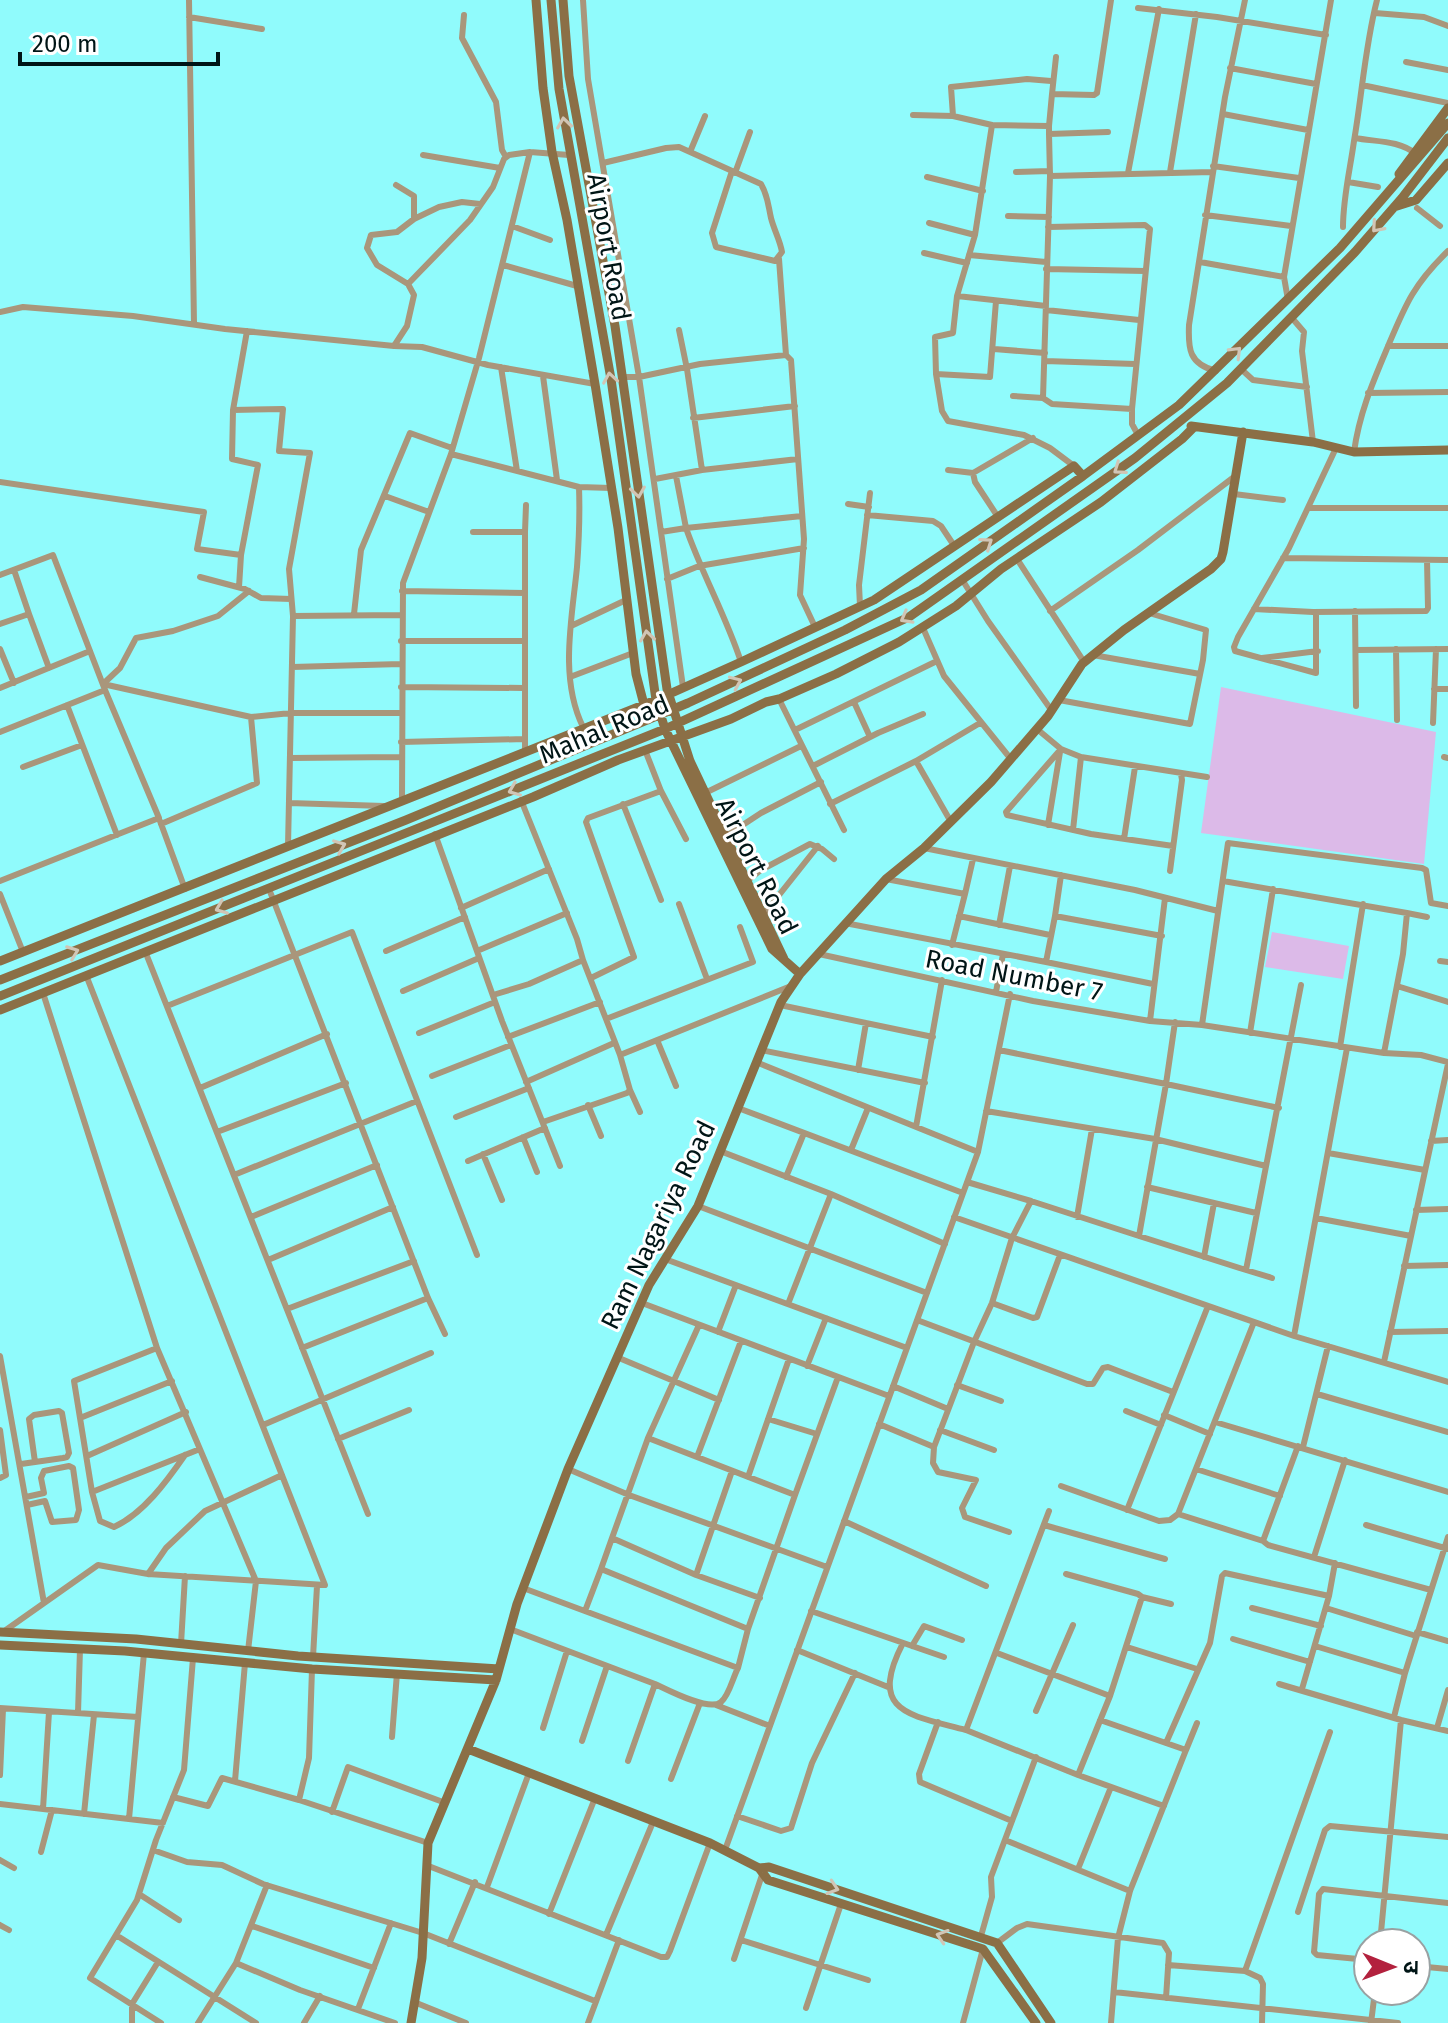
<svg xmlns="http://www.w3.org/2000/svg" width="1448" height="2023" font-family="'Fira Sans','Noto Sans Devanagari',sans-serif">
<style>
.green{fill:#dcbae8}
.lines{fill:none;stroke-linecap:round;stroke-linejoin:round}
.street{stroke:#a9967b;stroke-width:6}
.secondary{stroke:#8b6f46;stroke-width:9}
.oneway{stroke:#d1c5b5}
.labels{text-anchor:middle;stroke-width:6;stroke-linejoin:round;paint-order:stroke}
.street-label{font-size:26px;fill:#001516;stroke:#fff}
</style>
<rect width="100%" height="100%" fill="#90fbfc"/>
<path class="green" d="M1221,687L1436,732L1424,864L1201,833Z
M1272,932L1349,946L1343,979L1265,967Z"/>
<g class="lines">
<path class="street" d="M189,0L194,324
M583,0L588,79L639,377L683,687
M1138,8L1217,17L1326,35
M1375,13L1424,17L1448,26
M464,15L462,38L496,102L502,150L506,157
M189,17L262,29
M1406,62L1448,70
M1230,68L1316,84
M1362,85L1448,103
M1052,94L1056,57
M1223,114L1308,130
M913,115L953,116L992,125
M953,116L951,87L1027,79L1051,81
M1049,126L1052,94L1094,95L1097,93L1111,0
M1049,134L1050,176
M1355,138C1376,142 1399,140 1416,154
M690,152L705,116
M423,155L500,168
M603,163L666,148L679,147L761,184C768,196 768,205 771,218C774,230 780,240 782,252L775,261L716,247L712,233L732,171
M1213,166L1299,178
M1016,172L1050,171
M1170,172L1196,14
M735,173L750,132
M1128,173L1159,9
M927,177L983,191
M1348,182L1378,187
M396,185L414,196V219
M1417,208L1440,226
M1205,215L1291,226
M1008,216L1049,217
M929,223L975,235
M512,226L550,240
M1048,227L1145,225L1150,229L1132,409
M1343,227C1343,198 1350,170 1354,141C1362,95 1365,46 1377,0
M924,253L967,263
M969,255L1046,262
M779,259L786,355L791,360L804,539L800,595L815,627
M1200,262L1284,277L1331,0
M503,265L577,286
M1046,269L1145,271
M1284,277L1288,300
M408,284L377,265L367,248L371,235L397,232L414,219L439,207L462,202L480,204
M957,296L953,333L935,337L936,374L990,377L996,301
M1046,306L957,296L975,235L992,125L1049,126V134L1108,132
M1046,310L1139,320
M0,312L23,307L133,316L225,329L394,346L407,326L414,295L408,284L470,220L493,187L504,159L509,155L530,152
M1292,318L1304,332L1302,351L1313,442
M679,330L687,369L702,470
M247,331L233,410L283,409L279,451L310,453L289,569L293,616L288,846
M394,346L422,347L488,365L595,384
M1388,346H1448
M994,349L1045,353
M1045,361L1135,364
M501,367L517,471
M1241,369L1253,380L1307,387
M1216,371C1189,364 1188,349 1189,325L1225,97L1245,0
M936,374L942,411L948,421L1024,435L1050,448L1074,466
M543,376L557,480
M621,377H639L700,364L786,355
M1368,393L1448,392
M1013,396L1043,398
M233,410L232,459L258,465L241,555L239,587
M693,418L795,406
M1138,435L1132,424V409L1052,404L1043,398L1050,176L1212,172
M1354,452C1359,415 1372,384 1386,351C1405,306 1412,286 1448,251
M451,454L579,487L611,488
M948,470L973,473
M655,479L702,470L798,459
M0,482L204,512L197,549L241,555
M579,487C580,514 579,540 577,567C572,619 559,678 583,727
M1234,494L1283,500
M385,496L429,512
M848,504L869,507
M1308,508H1448
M867,515L933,521L941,526L955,547
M998,517L975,482L973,473L1033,438
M473,532H525V752
M525,532L526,505
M661,532L686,528L676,476
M1283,558L1448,560
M1017,559L1084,662
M0,575L53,555L105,690L0,732
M200,577L245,589L261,598L291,599
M667,579L699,566L804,548
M963,581L988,621L1052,711
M402,591L525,593
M860,606L859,585L870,493
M1254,609L1313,612L1426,611L1428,608L1427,560
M1050,611L1138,550L1234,477
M1355,611L1356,706
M1316,612V673L1235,651L1234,647L1238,637L1289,548L1336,448
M29,614L49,668
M354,614L361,550L410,433L452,448
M293,616L401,615
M0,624L29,614L14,570
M571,626L626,600
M923,628L944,676L1010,758
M401,641H525
M0,649L14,683
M1396,649L1397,720
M1356,650L1448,649
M1093,655L1200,674
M1262,658L1318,651
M741,662C726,616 702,574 686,528L802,516
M292,667L401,664
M570,677L633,653
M103,684L251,717L257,783L161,824
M103,684L120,668L136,638L173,631L218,616L249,591
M401,687L524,688
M0,688L90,651
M1434,689H1448
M779,699L844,830
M1059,700L1190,724L1203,660L1206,630L1149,613
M854,702L870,737
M67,705L117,835
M251,717L291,713H401
M1433,723L1436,649
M1037,729L1061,749L1081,757L1207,777
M795,730L937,661
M401,742L525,739
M1061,749L1006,812L1007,815L1091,834L1173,846
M645,750L661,791L686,839
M1444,757L1448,758
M290,758L401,757
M916,761L951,822
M813,766L878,733L923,714
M23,767L82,745
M705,793L801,746
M521,800L577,939L583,960L606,1019L753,962L740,927
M402,801L403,583L451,454L479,358L530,152L569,155
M289,803L384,806
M623,804L661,900
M830,804L916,761L980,723
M160,821L185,889
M1048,825L1060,752
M1073,830L1081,757
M435,834L502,1021L560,1166
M726,836L761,813L821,782
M1124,839L1135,767
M924,848L1135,890L1218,911
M1170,871L1182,780L1181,774
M886,879L965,894L952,945
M0,881L159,818L105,690
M747,881L761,870L810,844L822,849L834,859
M1223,881L1407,913L1403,954L1384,1053
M269,889L428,1298L445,1334
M0,894L23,952
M965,894L973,859
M679,904L707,979
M461,908L549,869
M1407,913L1427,917
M764,914L818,846
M959,916L1050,935
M1055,916L1061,875
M845,923L1046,962L1055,916L1162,936
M999,925L1010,866
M145,951L368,1514
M386,951L465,917
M477,951L567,913
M819,954L1033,1001L1150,1021L1202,1025L1384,1053L1421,1055L1448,1062
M1440,961L1448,962
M1046,962L1153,984
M591,978L634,957L586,822L588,818L661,791
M1397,986L1448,1002
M403,991L479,958
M996,992L1003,954
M43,993L157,1348L256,1581L248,1651
M493,995L529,984L583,960
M780,1005L933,1037
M167,1006L352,932L477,1255
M1150,1021L1165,898
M1175,1022L1166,1084L1279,1108
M1202,1025L1228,843L1422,868L1426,870L1431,903L1448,906
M419,1033L495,1002
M1250,1033L1273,889
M508,1037L600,1002
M657,1040L676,1086
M1340,1047L1363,904
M1347,1048L1294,1336L1448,1382
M761,1050L925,1083
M999,1050L1166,1084L1139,1236L1031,1201
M620,1055L791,986
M756,1062L978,1152
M858,1070L866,1023
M432,1076L511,1045
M526,1082L614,1043
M200,1088L327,1034
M630,1090L640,1112
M588,1105L601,1136
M738,1108L963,1193
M986,1111L1155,1139L1266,1166
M456,1117L529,1088
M543,1122L627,1093L630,1090L620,1055L606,1019
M916,1127L942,980
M217,1132L346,1083
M523,1137L537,1172
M1431,1141L1448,1140
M851,1150L868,1108
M720,1151L831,1194L945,1244
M1328,1153L1425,1170
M483,1154L502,1200
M468,1161L545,1128
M234,1175L417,1101
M786,1177L804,1133
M1147,1187L1256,1213
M698,1206L927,1293
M1416,1210L1448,1209
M251,1217L377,1165
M954,1217L1294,1336
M1077,1217L1092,1129
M1316,1218L1411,1236
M1139,1236L1246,1270L1301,985
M1204,1257L1214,1203
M665,1259L907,1348
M268,1260L393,1207
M1404,1266L1448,1265
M1246,1270L1272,1278
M642,1303L889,1396
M992,1303L1033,1318L1037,1317L1060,1255
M788,1304L831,1194
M287,1309L414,1261
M917,1320L1087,1384H1093L1103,1368L1108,1367L1173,1392
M699,1325L648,1438L795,1495L838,1377
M718,1332L736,1285
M1390,1332L1448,1331
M157,1348L74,1381L92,1492L100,1521L114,1527C143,1514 167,1481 185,1455
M302,1348L428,1298
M0,1356L44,1603
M619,1358L719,1400
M1384,1362L1448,1064
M807,1366L826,1318
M957,1385L1001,1401
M893,1386L948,1409
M1317,1394L1448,1432
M1126,1411L1161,1425
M1164,1415L1210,1434
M80,1418L172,1381
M768,1419L817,1434
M1215,1422L1448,1492
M879,1424L934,1447L974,1342L992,1303L1012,1238L1031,1201L967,1182
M263,1425L431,1353
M0,1430L6,1475L0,1478
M940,1430L994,1450
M338,1439L409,1410
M934,1447L933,1463L938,1472L976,1480L962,1508L965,1517L1009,1532
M1303,1447L1328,1346
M87,1456L186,1412
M697,1457L741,1341
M21,1464L63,1458L67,1457L69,1453L62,1413L59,1411L34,1415L29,1419L35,1462
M568,1469L629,1495L827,1567
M1196,1469L1280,1496
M748,1477L789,1359
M1061,1486L1159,1521L1170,1520L1178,1514L1254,1322
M92,1492L200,1449
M26,1497L44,1493L41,1478L44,1471L69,1466L73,1468L79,1510L76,1520L52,1522L45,1501L27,1505
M1127,1510L1208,1306
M1178,1514L1263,1541L1298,1446
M844,1521L986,1586
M1044,1525L1165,1559
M1366,1525L1448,1549
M612,1538L648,1438
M1263,1541L1268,1545L1431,1590
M1314,1557L1345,1460
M148,1574L166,1548L205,1511L282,1475
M1066,1574L1138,1594L1142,1597L1110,1696
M696,1575L732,1471
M523,1588L738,1668L748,1629
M1142,1597L1171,1604
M760,1598L696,1575L612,1538L601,1569L748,1629L795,1495
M1252,1608L1321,1626
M1326,1608L1416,1636
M585,1611L601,1569
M811,1611L944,1657
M510,1629L655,1684L628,1761
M3,1632L98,1565L148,1574L325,1585L86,975
M1417,1632L1448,1641
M1233,1639L1310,1662
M903,1643C867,1713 910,1715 966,1730L1049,1511
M181,1644L185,1576
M912,1646L924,1626L962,1640
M1315,1646L1405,1673
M1127,1647L1197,1669
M797,1650L888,1687
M313,1657L317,1586
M655,1684C668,1690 709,1712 721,1702C729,1696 733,1677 738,1668
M1279,1684L1401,1720L1448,1731
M1302,1689L1329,1596L1335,1563
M716,1705L770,1726
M0,1708L138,1717
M1036,1711L1073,1625
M78,1713L80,1649
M1394,1717L1405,1673L1448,1537
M1100,1720L1186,1750L1130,1891L1118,1938L1111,2023
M938,1722L919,1774L920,1782L1012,1821
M543,1728L567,1651
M1437,1728L1448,1690
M966,1730L1078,1775L1110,1696L997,1653
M392,1737L397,1673
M582,1741L607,1666
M1166,1743L1210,1643L1222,1576L1225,1573L1329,1596
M1186,1750L1197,1723
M0,1775L3,1709
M1078,1775L1164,1806
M671,1779L700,1703
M235,1781L245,1663
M173,1797L208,1806L222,1778L299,1800L428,1843
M299,1800L309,1758L312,1669
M0,1804L163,1823
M43,1809L49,1712
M332,1812L348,1767L443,1802
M84,1814L94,1715
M737,1816L781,1831L791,1828L812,1763L855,1673
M129,1819L144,1653
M1005,1840L1130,1891
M153,1850L187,1862L222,1865L263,1884L423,1933L595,2001
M725,1850L978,1152L1010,994
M41,1852L52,1810
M0,1860L14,1868
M426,1865L661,1957H667L670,1951L710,1843
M1078,1869L1111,1787
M487,1887L529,1773
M139,1894L179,1920
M1298,1912L1325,1830L1330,1826L1448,1837
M549,1914L595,1798
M0,1925L9,1930
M252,1926L374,1968
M116,1935L256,2023
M606,1935L653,1822
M981,1936L992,1897L991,1877L1036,1757
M741,1940L868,1980
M997,1943L1017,1928L1027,1924L1163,1943L1169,1953L1166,1998
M1380,1943L1401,1720
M449,1944L475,1882
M734,1959L762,1875
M1368,1960L1317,1955L1314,1952L1319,1894L1323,1889L1448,1903
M236,1963L300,1990L395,2023
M1168,1965L1245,1971L1330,1732
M1416,1966L1448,1969
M1245,1971L1260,1978L1263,1984L1262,2023
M1114,1992L1398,2023
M414,2002L466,2023
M806,2008L841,1904
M358,2009L391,1923
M132,2023V2004L158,1962
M161,2023L90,1978L137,1900L156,1840L184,1770L193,1658
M198,2023L236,1963L267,1885
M304,2023L320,1996
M588,2023L619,1940
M963,2023L983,1949
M1371,2023L1375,1991"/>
<path class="secondary" d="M536,0L543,88L552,152L567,220L595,384L618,528L636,674L648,720
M563,0L569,76L615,326L667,689L690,761L784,959
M1399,174L1448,108
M1394,207L1416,200L1448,163
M1191,426L1313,442L1354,452L1448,450
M0,961L656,700L741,662L874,600L1074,466L1083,476
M800,974L886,879L924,848L991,782L1048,716L1082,664L1124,630L1211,569L1221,559L1223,552L1243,432
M0,980L406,820L688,703L845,630L921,590L1083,476L1179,405L1340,248L1448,123
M0,996L665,729L909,617L1135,458L1227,383L1355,252L1402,198L1448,138
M0,1010L533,797L618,760L731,719L766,702L779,699L836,674L899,642L956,606L1001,569L1101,502L1182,439L1193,428
M0,1632L136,1639L298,1656L499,1669
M0,1645L125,1651L312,1669L496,1680
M468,1749L710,1843L759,1868L768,1880L983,1949L1036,2023
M759,1868L769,1867L997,1943L1051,2023
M411,2023L422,1958L428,1843L496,1680L517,1604L568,1469L649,1285L698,1206L781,1002L800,974L772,949L665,729L656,700L611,379L559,89L551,0"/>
</g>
<defs><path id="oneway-chevron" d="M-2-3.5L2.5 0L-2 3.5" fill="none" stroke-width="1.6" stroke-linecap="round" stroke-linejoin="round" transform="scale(2)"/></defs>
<g class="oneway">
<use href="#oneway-chevron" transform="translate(564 123) rotate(-98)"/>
<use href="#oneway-chevron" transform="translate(1377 227) rotate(131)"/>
<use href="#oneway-chevron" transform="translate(1236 352) rotate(-45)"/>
<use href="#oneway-chevron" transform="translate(610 378) rotate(-99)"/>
<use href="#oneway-chevron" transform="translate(1119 469) rotate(145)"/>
<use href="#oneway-chevron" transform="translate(638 492) rotate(82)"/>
<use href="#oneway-chevron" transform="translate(987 543) rotate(-35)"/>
<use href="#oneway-chevron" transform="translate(906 618) rotate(151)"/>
<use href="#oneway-chevron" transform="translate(647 636) rotate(-98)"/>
<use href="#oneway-chevron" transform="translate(736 682) rotate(-24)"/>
<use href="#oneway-chevron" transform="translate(514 790) rotate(158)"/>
<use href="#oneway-chevron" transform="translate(340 846) rotate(-22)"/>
<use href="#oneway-chevron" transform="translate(221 908) rotate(158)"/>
<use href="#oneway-chevron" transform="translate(73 952) rotate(-21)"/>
<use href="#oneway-chevron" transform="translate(833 1888) rotate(18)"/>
<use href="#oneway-chevron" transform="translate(942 1936) rotate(-162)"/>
</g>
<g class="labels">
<g class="street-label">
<text transform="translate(609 247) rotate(80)" y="9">Airport Road</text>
<text transform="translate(604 729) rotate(-23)" y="9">Mahal Road</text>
<text transform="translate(757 866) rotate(63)" y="9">Airport Road</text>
<text transform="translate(1014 975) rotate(11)" y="9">Road Number 7</text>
<text transform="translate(658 1225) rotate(-64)" y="9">Ram Nagariya Road</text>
</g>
</g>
<g transform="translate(1392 1967) rotate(91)"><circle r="38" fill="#ffffff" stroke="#99a1a2" stroke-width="2"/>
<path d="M0-6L14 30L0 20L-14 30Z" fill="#b3213e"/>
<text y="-12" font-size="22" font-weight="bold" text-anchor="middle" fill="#001516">उ</text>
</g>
<path d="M20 52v12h198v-12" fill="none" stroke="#001516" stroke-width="4"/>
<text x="32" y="52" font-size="24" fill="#001516" stroke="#ffffff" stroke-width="6" paint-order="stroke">200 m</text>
</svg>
